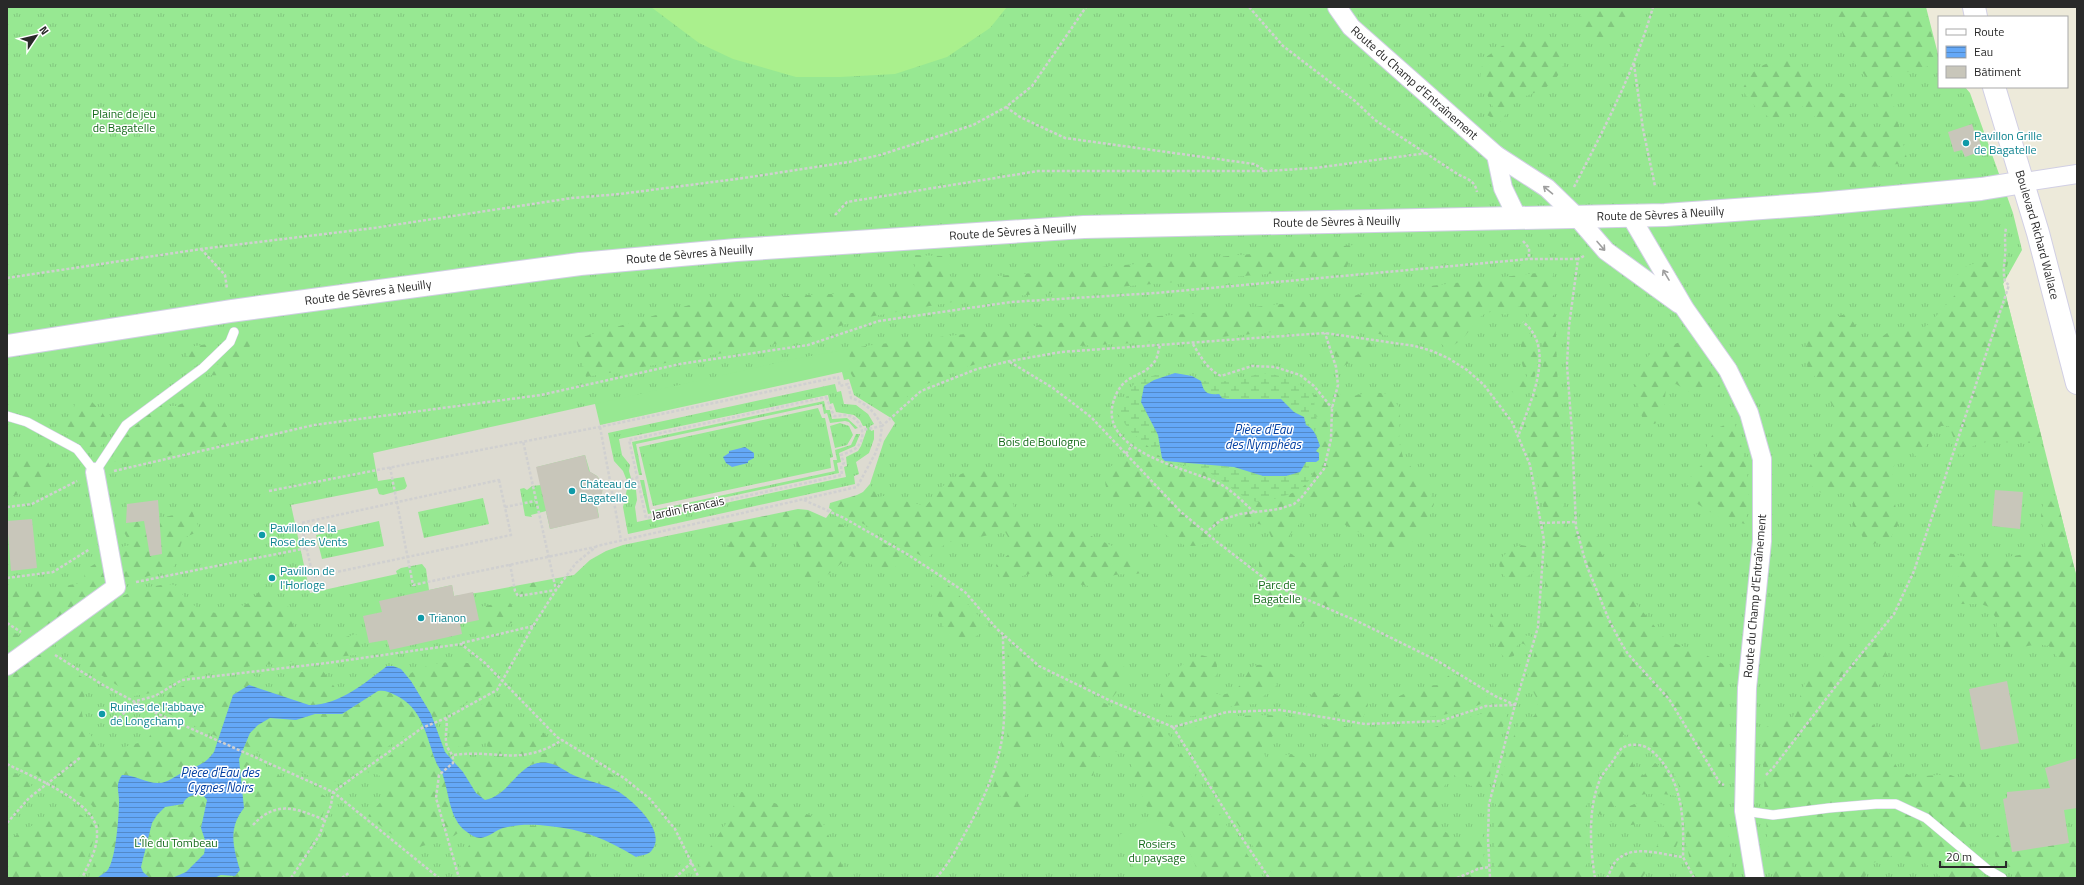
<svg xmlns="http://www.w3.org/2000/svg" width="2084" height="885" font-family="'Titillium Web',sans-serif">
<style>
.grass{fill:url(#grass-tufts)}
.forest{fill:url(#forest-firs)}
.wetland{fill:url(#wetland-marsh)}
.garden{fill:#97e892}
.pitch{fill:#aaf08d}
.plaza{fill:#dddbd1;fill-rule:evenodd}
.water{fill:url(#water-rules)}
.building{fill:#c8c6ba}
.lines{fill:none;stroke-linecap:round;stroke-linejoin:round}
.lane-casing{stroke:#d1cfe4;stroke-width:10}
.street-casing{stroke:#d1cfe4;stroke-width:20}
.secondary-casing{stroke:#d1cfe4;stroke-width:24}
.path{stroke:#d0d0d0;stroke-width:2.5;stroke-dasharray:3 2;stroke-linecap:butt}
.lane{stroke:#fff;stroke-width:9}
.street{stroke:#fff;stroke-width:18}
.secondary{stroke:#fff;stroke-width:22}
.oneway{stroke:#9f9f9f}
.culture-dot{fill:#0f9aa8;stroke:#fff;stroke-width:1.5}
.labels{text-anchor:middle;stroke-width:3;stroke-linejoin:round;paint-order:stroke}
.street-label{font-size:12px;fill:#292929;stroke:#fff}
.park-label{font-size:12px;fill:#146b1a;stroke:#fff}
.culture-label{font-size:12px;fill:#0d838f;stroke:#fff;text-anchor:start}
.water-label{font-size:13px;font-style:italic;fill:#0340a3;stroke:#fff}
</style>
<defs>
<pattern id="grass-tufts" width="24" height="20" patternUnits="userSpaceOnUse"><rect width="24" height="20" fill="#97e892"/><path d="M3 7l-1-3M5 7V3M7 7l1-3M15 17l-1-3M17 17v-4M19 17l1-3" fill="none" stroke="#82c77e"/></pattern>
<pattern id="forest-firs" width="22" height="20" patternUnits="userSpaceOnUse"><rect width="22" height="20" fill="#97e892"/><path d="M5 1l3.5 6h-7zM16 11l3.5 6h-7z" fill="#82c77e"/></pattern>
<pattern id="wetland-marsh" width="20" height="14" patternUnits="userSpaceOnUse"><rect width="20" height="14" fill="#97e892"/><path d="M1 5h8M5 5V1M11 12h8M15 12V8" fill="none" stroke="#82c77e"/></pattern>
<pattern id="water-rules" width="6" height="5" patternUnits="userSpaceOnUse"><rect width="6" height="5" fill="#64a8f7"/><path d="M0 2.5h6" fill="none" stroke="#5289c8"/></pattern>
</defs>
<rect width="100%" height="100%" fill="#edeada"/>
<path class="grass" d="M7,7H1926L1939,58V87H1965L1970,93L2013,213L2022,250L2003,284L2077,578V878H7Z"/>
<path class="forest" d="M1586,7H1637L1619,33L1605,42H1590L1582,32L1578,21Z
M1825,7H1925L1939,63L1887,78L1908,163L1821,172C1822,163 1827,157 1829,148C1833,129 1811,113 1798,103L1785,117L1770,118L1757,109L1742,90C1756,63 1761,65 1789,58L1805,70L1814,90L1824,93L1831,90L1844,94L1863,126L1878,135L1885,133L1883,119L1868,79L1848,55L1840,23Z
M1534,38L1555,41L1566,57L1561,71L1554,81L1544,89L1516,100L1500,122L1485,114L1493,107L1480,79L1483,59L1502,46Z
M1354,245L1347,267L958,301L863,318L803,339L586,377L576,339L706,300L914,290L915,255L942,256L952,280Z
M2009,258L2003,284L2043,443L1986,442L1973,446L1961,457L1949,426H1941L1928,441L1920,461L1910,450L1899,453C1886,478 1896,499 1898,525L1890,539L1870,545L1853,525V492L1842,484L1822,493L1813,489L1808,469L1821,447L1836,436L1838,416L1819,381L1808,369L1804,354L1810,332L1831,318L1846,314C1861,327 1853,332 1862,344H1871L1896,327L1908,329L1916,333L1929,324L1955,295C1953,256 1982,265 2009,258Z
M1553,271L1564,528L1596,531L1606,567L1666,640L1706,655L1727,666C1724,737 1723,807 1734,878H1697C1675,836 1697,786 1656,750C1651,745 1648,741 1641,740L1639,734L1623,735C1621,752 1604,762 1596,777C1581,806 1585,846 1587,878H1495L1494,814L1507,753L1519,724L1534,716L1538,709L1536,697L1527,679L1544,621L1547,528L1553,524V520C1539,510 1540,485 1536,470C1532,456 1527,444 1522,431C1531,407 1551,364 1540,339C1537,331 1532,324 1527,318L1529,314L1519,306L1505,315C1482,304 1477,323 1464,337C1459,342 1452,346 1447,351L1438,339L1431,342H1421L1363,331L1291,330L1191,340L1058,347L985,361L955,371L927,384L905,398L891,414L861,391L850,372L849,349L872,345L1058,323L1202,313L1308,301Z
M256,329C251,346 243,365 227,373C222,376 213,375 208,375C224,360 237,340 256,329Z
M1523,332L1529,333C1544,349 1536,371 1531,391L1516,395L1510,390L1509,384L1516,380H1526L1527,375C1519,364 1520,345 1523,332Z
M1342,338L1373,342L1370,355C1361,360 1349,361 1341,368C1336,358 1332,351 1334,340Z
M1689,338L1715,370L1720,387C1698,395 1696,397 1676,384L1666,387L1664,409L1655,424L1643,420L1636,398L1635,380L1649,355Z
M207,344L215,347C210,357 201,362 192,368L184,348Z
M8,365L12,398L7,406V365Z
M1372,392L1390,394L1400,409L1399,442L1403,457L1429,489L1434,504C1423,532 1422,538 1395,552L1378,540L1368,537L1330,517L1309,495L1300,503L1305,519C1302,523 1298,524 1295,528C1290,533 1288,541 1286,547L1290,553L1313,570L1318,569L1326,560L1334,558L1345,565L1341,605L1343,610L1298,625L1254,600L1253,572L1259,570V556L1271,544V537L1267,526L1254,523L1243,524L1240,520C1233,521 1216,522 1213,530C1212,533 1213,539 1212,543C1205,544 1198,546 1191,546C1168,544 1150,520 1140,501C1132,500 1123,500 1116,498C1111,496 1107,492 1106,487C1101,464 1119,464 1130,452C1135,447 1136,441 1136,435L1165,461L1209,473L1228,484L1243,495L1284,497L1315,468L1310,465L1311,461L1316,462V451L1320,446L1315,432L1317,421L1313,395L1340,394L1348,397Z
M200,396C211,406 232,424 230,440C194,449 146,465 111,461C120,435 144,418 166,402L168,406H176Z
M89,399L102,412L112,430L94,456L80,443L62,432L77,400Z
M1732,415C1744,453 1754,484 1745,524L1720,518L1696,503L1686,482L1705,461L1707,446L1715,429L1727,424Z
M7,458L15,461L47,460L53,472L42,487L7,498Z
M978,468L993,470L1008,489L1021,528H1037L1049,531L1070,526L1123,551L1139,563L1144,572C1124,579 1115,566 1099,588L1078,584L1067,580L1038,572L1025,575L1002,583L996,565L1010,553L1008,537L1003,528C989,538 976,537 960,539C948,541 935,550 927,559L858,521L829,508L830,503C845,497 859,497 870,484L878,497L884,496L926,506C945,483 948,477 978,468Z
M2056,495L2077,579V700C2073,680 2061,662 2049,646L2037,644L2004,651L1996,640L1997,620L1989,607L1981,604H1960L1959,578L1943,552L1986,561L2046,550L2041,516L2044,499Z
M798,509L808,510L885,544L907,556L900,564L889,571L850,556L818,583L807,584L797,555L796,534L789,528L772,536L771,564C766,566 758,571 753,571C736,573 724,537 720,525Z
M192,511L200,531L183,538L173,569L125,583L34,635L7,617V587L49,589L85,582L84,572C94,562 106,559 119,554L121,547L130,545C127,534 122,532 119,523L144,521L145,528L160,526V518Z
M1521,545L1536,548L1537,569L1521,581L1505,577L1500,570L1499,561L1510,549Z
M935,574L955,591L989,627L975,637L949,638C941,620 923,593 935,574Z
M547,579V588L521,594L518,585Z
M167,584L175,585L186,599L199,609L220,614L249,603L264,586L266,585L269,602L286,599L295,631L314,629L317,644H322L356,634L364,654L236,668L186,676L151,693L134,696L57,647L54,642L101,607L137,589Z
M509,601L516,613V622L482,630L480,623L484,621L480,607Z
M1491,613L1523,635L1531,636L1529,648L1524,644L1519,643L1515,649L1514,656L1505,658L1495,648L1499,638L1490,620Z
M7,628L23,638V643L7,654Z
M1880,642L1890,660L1883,678L1870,701L1873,724L1882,742L1899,770L1913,777L1937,775H1951L1967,783L1970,797L1971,813L1966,829L1964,856L1979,872L1987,878H1942L1919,858L1894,855L1873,863L1864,878H1773L1767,835L1761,729L1793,717L1809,671L1826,654L1843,645L1853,647Z
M34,653H43L87,680L82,713L85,728L101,748L118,749L148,740L151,733L149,722L160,719L216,745L209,759L200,766L183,772L169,781L158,783L148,780L116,789C121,805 118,857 108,870C103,876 96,878 89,878L96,856L100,832L99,815L87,799L7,761V670Z
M1008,653H1015L1041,674L1113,707L1143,718L1163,729L1173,740L1222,819L1264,878H1200L1182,832L1152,818L1135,781L1129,754L1113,751L1097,757L1093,776L1066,766L1059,732L1043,730L1030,749L1006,751L1011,691L1007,661Z
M1104,654C1115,659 1126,663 1128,676L1113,697L1075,681C1085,681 1095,662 1104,654Z
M1201,655L1216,659L1218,673L1211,681V691C1221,699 1237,692 1243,681C1251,667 1253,661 1271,667L1277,685L1254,704L1233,706L1202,715L1184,717L1165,715V710L1160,703C1162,672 1176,668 1201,655Z
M457,661C472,664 501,667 496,687L433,721L431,714L406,675L432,664Z
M323,671L336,689L338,698L319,705H309L279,696V689L286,673Z
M1453,674L1484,692L1487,696L1485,702C1457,716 1425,718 1394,718L1397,716L1389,709L1387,703C1403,693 1422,685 1440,685L1448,676Z
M255,676V687L249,685L233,695L218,737L165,712L159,706C164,679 233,678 255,676Z
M1324,688L1343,698L1364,688L1368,705L1363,718L1305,709L1312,693Z
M384,690C400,698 417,705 423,724L391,744L346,779L338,782L333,781L324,783L245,746L250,733L265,719L270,718L296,720L315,714H342L378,691Z
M498,695C504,703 508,716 515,722C525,730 547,726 549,742C530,753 513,764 491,755L487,743C476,745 458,751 449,743L450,723Z
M1495,710L1504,711L1507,715L1493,757L1489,784C1475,792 1465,783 1454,775C1435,793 1437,805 1441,829L1460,841L1472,837L1482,830L1485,878H1275L1230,813L1189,749L1187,734C1204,712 1270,714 1296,717L1289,728L1274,735L1262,746L1266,759L1291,754L1312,769L1330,754V739L1323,725L1331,723L1354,728L1396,730L1434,727Z
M425,731L436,763L443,774L455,820L463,829C449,843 429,842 412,850L368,816L385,797L387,789L379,775L367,772L418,735Z
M565,745L620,780L617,791C602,786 588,781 574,775C553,766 538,753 518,774C509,785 500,797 485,800L476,793L455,763L457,758L508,761L518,764Z
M1623,752L1630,754C1634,764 1632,770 1644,775L1655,763C1665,768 1677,785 1676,796C1658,793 1642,792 1626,800C1617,804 1610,811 1601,815L1599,814C1594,790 1610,772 1623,752Z
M239,759L319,792L326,797L328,802L324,810L318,835L290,878H214L221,875L235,876L240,870C233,847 228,828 244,808Z
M999,764C1003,770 1009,769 1015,773C1028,783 1031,806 1014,812C1005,805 1002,795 993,788Z
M7,769C49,789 34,797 7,821Z
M739,791L821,819L848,878H706L699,864L729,819Z
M195,794L203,795L207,800L201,828L206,843L204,854L186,872L172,878H150L143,872L141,867L152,823L157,815L165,807L183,804L189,796Z
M1646,800L1656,801L1679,814C1683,827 1680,839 1674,851L1655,849L1665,834V827L1658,822C1636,821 1630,831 1607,820L1618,810Z
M347,807L430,875L428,878H346L350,875L347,870L337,878H295L320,840L333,814Z
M67,808C76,812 87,817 93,825C100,834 83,869 78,878H7V841L57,810Z
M521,825L570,828L593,834L589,855L598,878H465L459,862L474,837L483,838L502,828Z
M1998,835L2005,842L2074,841L2077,850V878H2017L1998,865L1991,841Z
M1626,859C1631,863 1638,863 1645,865L1647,870L1642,878H1610L1617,866Z"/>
<path class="wetland" d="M1164,373L1168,375L1154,380L1141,402L1158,435L1162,458L1131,432L1117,413L1133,385L1148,377Z
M1263,373C1287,376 1295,380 1313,395L1317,421L1315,432L1311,427L1306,425L1304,417L1294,412L1287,405L1227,399L1222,398L1219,394L1209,395L1203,391L1201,381H1230Z
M1165,461L1234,467L1263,476H1286L1299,472L1303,465L1308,461H1311L1310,465L1315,468C1309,489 1292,494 1274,499C1270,501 1264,503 1259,502C1241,500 1226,481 1209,473C1195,467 1179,464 1165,461Z"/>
<path class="garden" d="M849,349L850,371L600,425L595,404L789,360Z
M1152,818L1182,832L1200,878H1141L1120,847L1119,835Z"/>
<path class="pitch" d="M651,7H1007L990,28L947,57L895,74L840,77H796L733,59L699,43Z"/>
<path class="plaza" d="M842,372L844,380L849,379L854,395L891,418L895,423L884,441L870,484L863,492L857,495L830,503L829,508L832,510L826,518L808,510L798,509L623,545L606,551L590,560L574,575L483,592L454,596L452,585L429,590L426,569L422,564L401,568L396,571L397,574L310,593L291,505L377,488L379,494L383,495L405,489L407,486L404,477L378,481L373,453L595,404L600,425ZM835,384L837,392L841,391L844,404L856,405L868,414L874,424L870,426L871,431L874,430V439L869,453L856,462L859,474L854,476L855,484L628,534L623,507L627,489V481L623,471L614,461L608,433ZM585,455L590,472L597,476L603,484L602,493L596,501L599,517L550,529L546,511L531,515L532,517L525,516L520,489L524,488L527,490L532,486L541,485L537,467ZM483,498L489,524L424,538L418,512ZM379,521L384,546L322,559L316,535Z
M828,395L830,404L833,403L836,412L854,415L860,420L863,426H866V432L861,446L858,451L846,457L847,466L844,467L846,477L637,522L635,507L637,500L636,490L634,489L629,471L630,465L622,455L619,439ZM824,401L826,410H830L832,419L847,418L858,428L855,429L849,422L845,421L830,423L827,413L824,414L822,404L636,444L642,475H639L632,442ZM818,408L822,418H825L833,457L830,458L831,468L653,506L639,447ZM840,423L849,426L853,435L847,445L835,448L830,426ZM856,434H860L855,446L839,453L841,462L837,463L839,473L648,514L640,480H644L650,511L835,471L833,460H837L835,450L851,445Z"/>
<path class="water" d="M1175,373L1192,376L1201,381C1204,393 1207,395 1219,394L1222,398L1227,399H1281L1294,412L1304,417L1306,425C1315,429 1317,438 1320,446L1316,451L1319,453V460L1316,462H1306L1300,472L1286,476H1263L1234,467L1165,461L1162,458L1158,435L1141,402L1144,386L1154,380Z
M745,447L754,453V458L748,461V463L732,467L726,463L723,457L729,453V451Z
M387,666H393L401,669L411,681L431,714L445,752L463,772L476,793L485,800C511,796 519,758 548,763C557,764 565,771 573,775C587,781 605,784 619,792C633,801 667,831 652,850C649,855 641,855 636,857C606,839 583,829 548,826C534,824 518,824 503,828C496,830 489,837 481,838C474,838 468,833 463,829C449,815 449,793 443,776C442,771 438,767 436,762C426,736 423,708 395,695C389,692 385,690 378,691L342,714H315L296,720L270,718L258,725L250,733L239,759L244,808C228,828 233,847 240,870L235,876L221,875L214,878H172L186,872L204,854L206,843L201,828L207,800L203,795C195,794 186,795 183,804L165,807L157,815L152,823L141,867L143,872L150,878H97C100,876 104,873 107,871C116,861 119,815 119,801C119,791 115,785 122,775C135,775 146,783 158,783C169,783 174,776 184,772C196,766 205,765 214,752L233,695L249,685L309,705C338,706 365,683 387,666Z"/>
<path class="building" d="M1972,124L1976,137L1979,138L1982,151L1965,157L1962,150L1954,152L1948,132Z
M585,455L589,471L597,476L603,484L602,493L596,503L599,518L550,529L536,467Z
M1995,490L2023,492L2020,529L1992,526Z
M158,500L162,554L150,556L144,521L126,523L127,504Z
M32,519L37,568L11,571L7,521Z
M452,585L454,596L473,592L479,620L460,624L462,634L390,650L387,640L369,643L363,616L382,612L379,601Z
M2007,681L2019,743L1981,750L1969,689Z
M2077,758V808L2064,810L2069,843L2012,852L2003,799L2007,798V792L2050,788L2045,768Z"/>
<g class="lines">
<defs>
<path id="lane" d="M7,416L27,422L77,449L95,472L126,425L203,368L230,342L234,332
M1744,811L1773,815L1829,808L1876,804H1896L1926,818L1988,870L2002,878"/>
<g id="street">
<path id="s1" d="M1337,7L1351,27L1496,155L1547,188L1576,216L1606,251L1679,304"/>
<path d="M1496,155L1503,188L1517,217"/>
<path d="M2024,182L2077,174"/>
<path d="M1630,215L1685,309L1728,370L1749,413L1762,459V541L1747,688L1744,811L1755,878"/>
<path d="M7,666L116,587L95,472"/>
</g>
<g id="secondary">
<path d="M1974,7L1976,17"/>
<path id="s2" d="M1994,87L2038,233L2077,383"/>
<path id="s3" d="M7,346L231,311L580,264L736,250L1084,227L1665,215L1818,204L1981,189L2024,182"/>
</g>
</defs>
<use href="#lane" class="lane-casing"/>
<use href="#street" class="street-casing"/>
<use href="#secondary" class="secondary-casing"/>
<path class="path" d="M1249,7L1283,46L1355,101L1375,120L1459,175C1468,179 1475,181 1477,192
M1634,64L1643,129L1655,186
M1006,107L1020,117L1065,138L1254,164L1266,171L1315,168L1427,153
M1574,187C1604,129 1635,70 1653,7
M835,215L847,202L1038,171H1266
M1523,241L1529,248V259
M201,249L225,275L227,289
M1584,256L1578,259L1569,326L1567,365L1572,433L1576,527L1586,564L1609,620L1620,641L1628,654L1669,699L1720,783L1724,785
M7,278L201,249L374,228L572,198L620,194L744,178L849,162L880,155L973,125L1006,107L1032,86L1086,7
M1193,344C1200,356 1208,370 1221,376L1252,366L1275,367L1300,375L1314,386L1332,408
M1160,346C1158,350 1158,357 1155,361C1142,380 1122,371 1113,403C1100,452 1187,468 1218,483C1231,489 1243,502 1254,512
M826,397L834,416C840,416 845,414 850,416C863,422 867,439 856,448C853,451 846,453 841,455L844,463L841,466L842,475L646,518L629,440Z
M600,427L621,540
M1519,434C1530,402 1557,348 1523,322
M1126,454L1132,445
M390,467L413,585L595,547
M114,471L314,425L541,395L680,364L808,345L879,321L1011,302L1156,293L1529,259H1578
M499,480L511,535L313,577L301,523Z
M611,484L637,478
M269,491L604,426L838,377L840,386L848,384L851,398C866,403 875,412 882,426L863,430
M804,500L844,518L907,554L965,592L997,629L1039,666L1111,701L1173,727L1227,712L1280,710L1365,724L1441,721L1486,706L1515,705L1495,696L1436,660L1357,621L1273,585L1216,541L1181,512L1091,417L1053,388L1010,362
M7,507L32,504L77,481
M505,507L535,501
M1542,523L1575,522
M1205,533L1221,520L1240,514L1279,509L1294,504L1301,498L1324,469L1331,439L1332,408L1338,385L1336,367L1325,333
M510,564L515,591L518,596L556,590L523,441
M7,578L53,572L90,549
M136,582L307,548
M7,623L21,632
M462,643L533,626
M55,655L103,685L156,713L333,792L439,878
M446,718C448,726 445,733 446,741C446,751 454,751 453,763L439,775L436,798L459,878
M112,725L136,701L155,696L182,680L327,663L461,644L485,663L557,737L624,778L650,799L675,829L699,878
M1173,727L1244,841L1269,878
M454,755C497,749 520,767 562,740
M7,764C30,776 97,802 97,832C98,848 89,863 82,878
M1766,775L1773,768L1849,669L1894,614L1914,571L2009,285L2005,282C2003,272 2004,266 2005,257C2006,247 2004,238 2006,228
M7,823L29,798L81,757
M253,825C277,799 297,809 325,820
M291,878L319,836L331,805L333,792L422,728L446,718L497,690L533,626L556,590L576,563L597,546L857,487L875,454L880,441L882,426L921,391L977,369L1010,361L1061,352L1325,333L1415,346L1432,351L1448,358L1467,370L1484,385L1512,422L1530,465L1544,540L1538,627L1515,705L1489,804L1488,838L1490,878
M342,878L350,872
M675,878L692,862
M936,878C948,865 956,850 964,835C981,805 996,773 1002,739C1007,705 1003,669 1003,635
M1457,878L1478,869L1489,867
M1595,878C1590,848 1588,810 1599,782C1601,775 1608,768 1612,762C1615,758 1618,752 1621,749C1630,742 1644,744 1652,751C1683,779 1684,818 1683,857
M1607,878C1610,873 1612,865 1616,861C1633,843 1661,855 1683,857L1694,878"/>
<use href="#lane" class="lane"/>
<use href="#street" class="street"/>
<use href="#secondary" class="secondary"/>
</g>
<defs><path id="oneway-shaft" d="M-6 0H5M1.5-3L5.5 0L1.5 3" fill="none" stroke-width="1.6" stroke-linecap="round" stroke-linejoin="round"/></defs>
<g class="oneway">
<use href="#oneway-shaft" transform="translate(1548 190) rotate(-140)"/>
<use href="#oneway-shaft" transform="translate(1601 246) rotate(49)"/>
<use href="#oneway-shaft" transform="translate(1666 275) rotate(-121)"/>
</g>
<g class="culture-dot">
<circle cx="1966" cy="143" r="4"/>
<circle cx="572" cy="491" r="4"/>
<circle cx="262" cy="535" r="4"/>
<circle cx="272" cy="578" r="4"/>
<circle cx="421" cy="618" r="4"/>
<circle cx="102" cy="714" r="4"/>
</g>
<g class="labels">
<g class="street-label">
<text dy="4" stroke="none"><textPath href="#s1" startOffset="109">Route du Champ d'Entraînement</textPath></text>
<text dy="4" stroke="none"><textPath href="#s3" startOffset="1661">Route de Sèvres à Neuilly</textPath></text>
<text dy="4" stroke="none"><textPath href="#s3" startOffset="1337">Route de Sèvres à Neuilly</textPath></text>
<text dy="4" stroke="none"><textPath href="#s3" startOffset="1013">Route de Sèvres à Neuilly</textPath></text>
<text dy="4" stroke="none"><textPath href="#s2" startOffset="154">Boulevard Richard Wallace</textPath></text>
<text dy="4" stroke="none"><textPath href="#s3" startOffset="689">Route de Sèvres à Neuilly</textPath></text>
<text dy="4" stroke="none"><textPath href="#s3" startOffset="365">Route de Sèvres à Neuilly</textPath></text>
<text transform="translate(688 508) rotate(-12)" y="4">Jardin Francais</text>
<text transform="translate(1755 596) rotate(-85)" y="4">Route du Champ d'Entraînement</text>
</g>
<g class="park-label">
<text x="124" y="118">Plaine de jeu<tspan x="124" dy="14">de Bagatelle</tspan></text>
<text x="1042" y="446">Bois de Boulogne</text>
<text x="1277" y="589">Parc de<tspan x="1277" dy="14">Bagatelle</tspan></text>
<text x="176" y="847">L'Île du Tombeau</text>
<text x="1157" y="848">Rosiers<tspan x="1157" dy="14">du paysage</tspan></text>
</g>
<g class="culture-label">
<text x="1974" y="140">Pavillon Grille<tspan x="1974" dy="14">de Bagatelle</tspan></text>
<text x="580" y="488">Château de<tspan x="580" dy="14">Bagatelle</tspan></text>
<text x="270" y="532">Pavillon de la<tspan x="270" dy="14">Rose des Vents</tspan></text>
<text x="280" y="575">Pavillon de<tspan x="280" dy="14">l'Horloge</tspan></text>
<text x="429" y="622">Trianon</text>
<text x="110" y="711">Ruines de l'abbaye<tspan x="110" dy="14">de Longchamp</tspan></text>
</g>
<g class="water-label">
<text x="1263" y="434">Pièce d'Eau<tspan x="1263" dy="15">des Nymphéas</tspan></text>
<text x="220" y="777">Pièce d'Eau des<tspan x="220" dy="15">Cygnes Noirs</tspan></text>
</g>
</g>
<rect width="2084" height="885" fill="none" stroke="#292929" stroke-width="16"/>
<rect x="1938" y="16" width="130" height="72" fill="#ffffff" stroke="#a9a9a9"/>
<rect x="1946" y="29" width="20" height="6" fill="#ffffff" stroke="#a9a9a9"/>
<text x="1974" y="36" font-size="12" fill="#292929">Route</text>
<rect x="1946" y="46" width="20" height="12" fill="url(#water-rules)" stroke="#a9a9a9"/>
<text x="1974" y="56" font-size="12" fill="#292929">Eau</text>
<rect x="1946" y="66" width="20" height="12" fill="#c8c6ba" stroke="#a9a9a9"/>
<text x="1974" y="76" font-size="12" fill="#292929">Bâtiment</text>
<g transform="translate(36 36) rotate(55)" stroke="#ffffff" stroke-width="3" paint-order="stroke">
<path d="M0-3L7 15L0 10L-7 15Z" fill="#292929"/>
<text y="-6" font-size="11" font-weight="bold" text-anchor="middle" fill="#292929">N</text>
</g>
<path d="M1940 861v6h66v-6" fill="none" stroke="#292929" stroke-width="2"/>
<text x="1946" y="861" font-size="12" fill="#292929" stroke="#ffffff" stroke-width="3" paint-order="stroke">20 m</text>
</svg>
